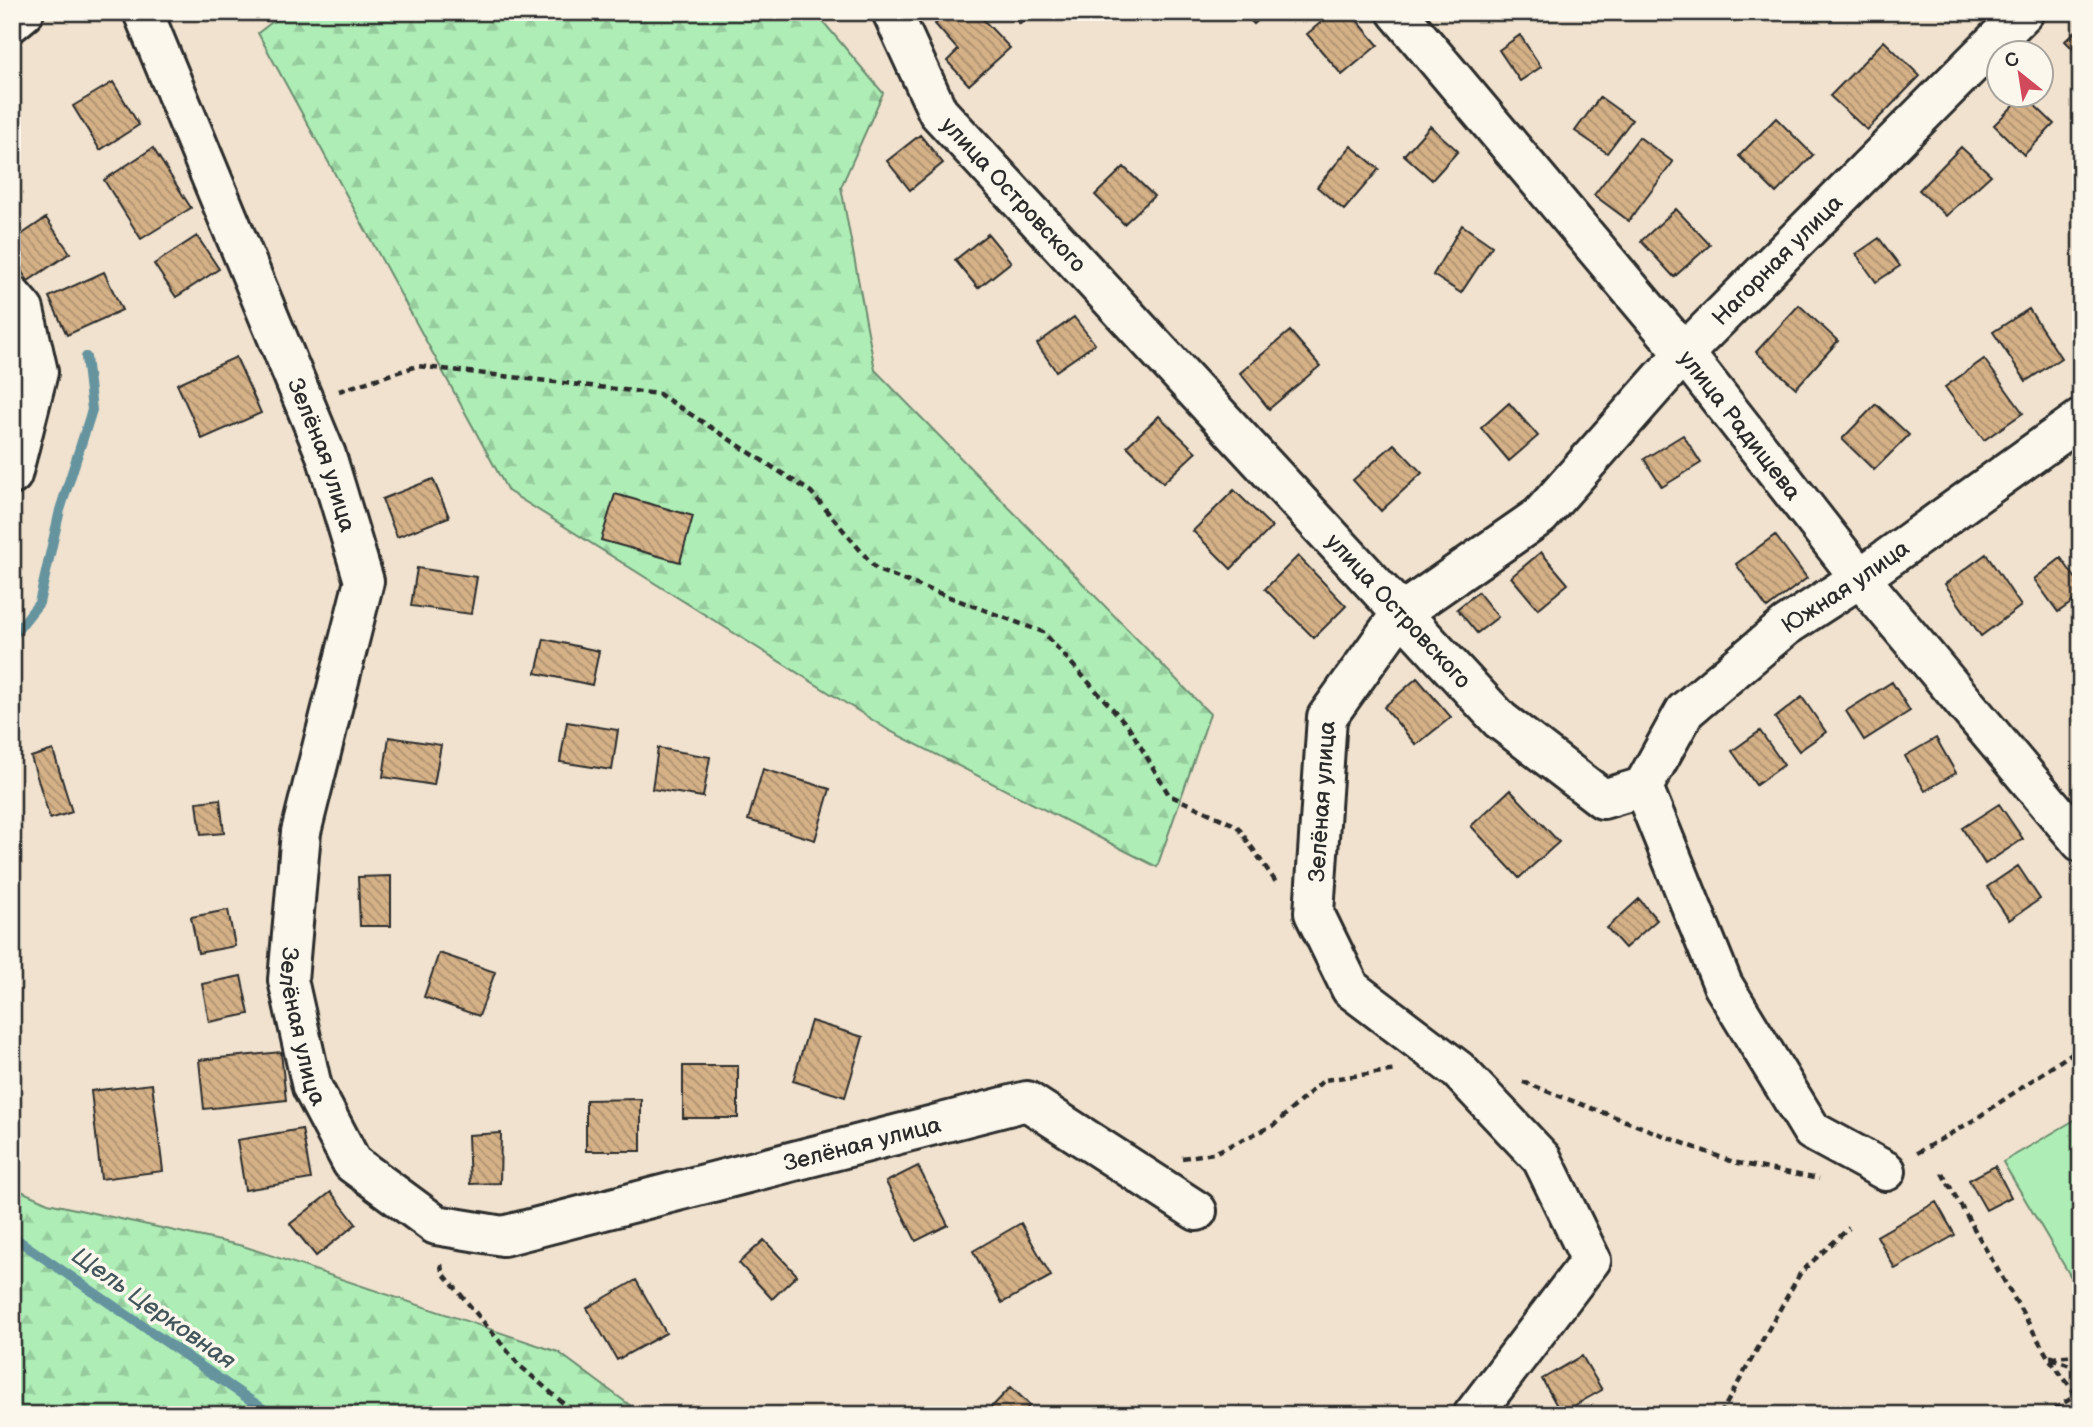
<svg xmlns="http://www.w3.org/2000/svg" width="2093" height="1427" font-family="'Balsamiq Sans',sans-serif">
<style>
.forest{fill:url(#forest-firs);stroke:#6c8c70;stroke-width:2}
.pitch{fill:#aeeeb6;stroke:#6c8c70;stroke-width:2}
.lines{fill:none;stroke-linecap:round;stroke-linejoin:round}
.stream{stroke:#65939e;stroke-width:10}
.building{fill:url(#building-back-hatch);stroke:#2b2b2b;stroke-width:2}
.minor-casing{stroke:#2b2b2b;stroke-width:44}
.path{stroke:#2b2b2b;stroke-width:4.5;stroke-dasharray:7 5;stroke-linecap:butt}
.minor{stroke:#fbf7ec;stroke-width:38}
.labels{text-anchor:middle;stroke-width:7;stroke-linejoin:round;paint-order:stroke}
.street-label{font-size:23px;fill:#2b2b2b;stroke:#fbf7ec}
.water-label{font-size:24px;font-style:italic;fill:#43565b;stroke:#fbf7ec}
</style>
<defs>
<pattern id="forest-firs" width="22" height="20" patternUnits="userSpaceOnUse" patternTransform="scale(1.75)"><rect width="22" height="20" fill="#aeeeb6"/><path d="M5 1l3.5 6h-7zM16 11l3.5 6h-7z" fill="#96cc9d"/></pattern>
<pattern id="building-back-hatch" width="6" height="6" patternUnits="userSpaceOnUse" patternTransform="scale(1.75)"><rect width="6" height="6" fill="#d5b187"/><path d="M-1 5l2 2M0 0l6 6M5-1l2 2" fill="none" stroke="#ad906f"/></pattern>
</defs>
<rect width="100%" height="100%" fill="#f0e2ce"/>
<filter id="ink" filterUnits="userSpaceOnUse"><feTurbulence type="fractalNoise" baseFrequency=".0143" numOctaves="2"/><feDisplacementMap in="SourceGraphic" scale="14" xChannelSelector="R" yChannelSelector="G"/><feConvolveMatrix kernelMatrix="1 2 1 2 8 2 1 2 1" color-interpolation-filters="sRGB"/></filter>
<g filter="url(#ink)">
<path class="forest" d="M285,12H815L883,93L841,187L875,370L1210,714L1157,867L890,731L508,491L258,33Z
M12,1187L48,1203L243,1246L558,1352L643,1415H12Z"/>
<path class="pitch" d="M2078,1118L2081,1123V1294L2003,1162Z"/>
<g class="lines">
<path class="stream" d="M12,637L39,603L60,510L92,410L86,357
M12,1236L272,1415"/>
</g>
<path class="building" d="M948,12H976L1010,48L969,85L947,61L958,50L935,24Z
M1009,12H1033L1020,24Z
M1242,12H1267L1254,24Z
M1333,12H1350L1378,45L1342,75L1307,34Z
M2081,26V57L2065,41Z
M1520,35L1541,67L1520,81L1499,50Z
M1884,41L1920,76L1867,130L1830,96Z
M113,82L139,125L100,150L73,106Z
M2024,95L2054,124L2024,155L1994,125Z
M1600,97L1632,120L1607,153L1575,131Z
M1776,118L1813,155L1776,193L1739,156Z
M1430,126L1458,151L1432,180L1404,155Z
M920,135L943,163L910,190L887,161Z
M1639,137L1673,162L1629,221L1594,195Z
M1351,146L1379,169L1344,210L1317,187Z
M1961,147L1991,175L1946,216L1919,190Z
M153,148L191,208L141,239L104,180Z
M1124,167L1154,196L1124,224L1095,195Z
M1676,209L1710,245L1674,277L1641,241Z
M46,218L70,253L28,281L12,257V241Z
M1462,225L1492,246L1461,293L1433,275Z
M988,234L1011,262L978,288L955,260Z
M197,236L219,269L176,297L154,264Z
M1879,238L1900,266L1876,282L1856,254Z
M104,272L122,310L67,335L49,297Z
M1799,305L1838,341L1796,388L1756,352Z
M2029,309L2061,358L2026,381L1993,332Z
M1074,317L1095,344L1056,371L1037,344Z
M1290,331L1320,366L1269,409L1240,373Z
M236,357L261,413L202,439L177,384Z
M1984,359L2023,413L1984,440L1945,387Z
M1509,403L1538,436L1509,461L1481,428Z
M1876,404L1909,435L1874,470L1842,439Z
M1159,416L1196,452L1163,483L1127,446Z
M1683,435L1701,463L1662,487L1644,459Z
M1394,444L1422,473L1381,511L1353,480Z
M433,479L449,517L397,537L382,499Z
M1234,490L1272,527L1231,569L1193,531Z
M615,494L693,516L680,562L601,540Z
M1775,535L1807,578L1767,608L1736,564Z
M1541,552L1568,584L1538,609L1511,577Z
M1986,554L2021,606L1981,636L1945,584Z
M1298,556L1346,606L1314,638L1265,589Z
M2061,558L2081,586V596L2058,612L2034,579Z
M417,568L477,577L471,614L411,606Z
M1478,592L1498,617L1477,633L1457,609Z
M544,639L599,651L592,685L536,673Z
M1417,678L1451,717L1416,745L1384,707Z
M1892,682L1910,711L1864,740L1846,711Z
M1802,697L1826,732L1799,751L1775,718Z
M567,722L618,730L612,770L560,762Z
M1760,731L1784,765L1756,785L1732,751Z
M389,737L441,745L434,785L383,777Z
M1936,738L1956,773L1925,791L1905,756Z
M658,748L710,757L703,797L652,789Z
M53,750L72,812L50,819L31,757Z
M763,769L830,789L815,840L748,820Z
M1510,790L1559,842L1519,878L1471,826Z
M220,799L224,833L201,835L197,802Z
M1999,804L2023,839L1985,864L1962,828Z
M2018,866L2040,899L2009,920L1987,887Z
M391,876V926H360L358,877Z
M1639,899L1657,920L1625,948L1607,928Z
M228,910L235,946L198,953L191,917Z
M439,953L495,972L479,1016L424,997Z
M241,976L249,1014L209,1022L202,984Z
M811,1021L863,1037L845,1097L793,1081Z
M281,1052L286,1100L204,1109L199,1060Z
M683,1066H738V1118H683Z
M152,1084L163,1171L101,1179L91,1091Z
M641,1099V1151H586V1100Z
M302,1129L311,1179L245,1190L237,1140Z
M501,1133L500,1183L470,1184L468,1135Z
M918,1166L948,1225L916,1241L886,1182Z
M1995,1166L2011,1197L1986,1210L1969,1180Z
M331,1192L356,1224L316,1256L290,1224Z
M1936,1202L1955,1235L1895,1269L1877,1236Z
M1021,1223L1051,1276L1002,1303L973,1251Z
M764,1240L797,1275L772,1299L739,1263Z
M636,1280L666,1333L617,1360L587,1308Z
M1582,1356L1602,1390L1561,1413L1542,1379Z
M1011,1387L1030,1405L1021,1415H984Z"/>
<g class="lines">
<defs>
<g id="minor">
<path id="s1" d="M143,12L326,455L364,581L301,832L288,980L312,1087L352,1163L436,1225L503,1236L1027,1101L1197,1211"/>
<path id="s2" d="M892,12L938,112L1500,720L1603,799L1643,787"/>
<path id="s3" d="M1397,12L1684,353L1860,578L2081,842"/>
<path d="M12,22L24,12"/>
<path d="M12,296L24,310L38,372L12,475"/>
<path id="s4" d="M1643,787L1685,711L1786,626L1860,578L2081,419"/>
<path d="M1643,787L1723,985L1812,1131L1886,1171"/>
<path id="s5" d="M1473,1415L1591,1260L1542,1159L1458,1070L1351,989L1314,913L1327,717L1402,612L1540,516L1684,353L2024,12"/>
</g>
</defs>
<use href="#minor" class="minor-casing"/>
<path class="path" d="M339,391L417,366L659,394L811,492L877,570L1043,632L1129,727L1169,795L1237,826L1278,885
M1523,1082L1733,1162L1819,1179
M1917,1153L1974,1120L2081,1047
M1182,1158L1214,1153L1274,1125L1324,1080L1397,1070
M1942,1173L2048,1357L2081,1401
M441,1264L442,1272L519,1365L577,1415
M2081,1355L2048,1357L2081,1369
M1720,1415L1801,1272L1849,1228
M2044,1415L2077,1395"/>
<use href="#minor" class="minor"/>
</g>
</g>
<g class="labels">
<g class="street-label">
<text dy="8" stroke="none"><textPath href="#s2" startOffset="222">улица Островского</textPath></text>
<text dy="8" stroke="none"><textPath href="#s5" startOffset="1491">Нагорная улица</textPath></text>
<text dy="8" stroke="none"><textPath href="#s3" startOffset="537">улица Радищева</textPath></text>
<text dy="8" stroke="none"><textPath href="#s1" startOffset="478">Зелёная улица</textPath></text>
<text dy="8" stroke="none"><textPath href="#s4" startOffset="290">Южная улица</textPath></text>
<text dy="8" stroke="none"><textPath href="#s2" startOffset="789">улица Островского</textPath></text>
<text dy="8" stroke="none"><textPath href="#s5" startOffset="760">Зелёная улица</textPath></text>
<text dy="8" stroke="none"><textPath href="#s1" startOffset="1066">Зелёная улица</textPath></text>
<text dy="8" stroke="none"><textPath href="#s1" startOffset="1757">Зелёная улица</textPath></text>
</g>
<g class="water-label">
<text transform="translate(154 1308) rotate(35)" y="8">Щель Церковная</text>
</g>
</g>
<rect width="2093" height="1427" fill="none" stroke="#fbf7ec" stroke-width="42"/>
<rect x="21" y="21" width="2051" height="1385" fill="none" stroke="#2b2b2b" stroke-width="2.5" filter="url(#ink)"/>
<g transform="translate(2020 74) rotate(330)"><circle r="33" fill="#fbf7ec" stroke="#a8a59f" stroke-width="2"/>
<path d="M0-5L12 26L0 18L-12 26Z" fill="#d1495b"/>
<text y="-10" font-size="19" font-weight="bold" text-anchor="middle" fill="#2b2b2b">С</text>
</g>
</svg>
